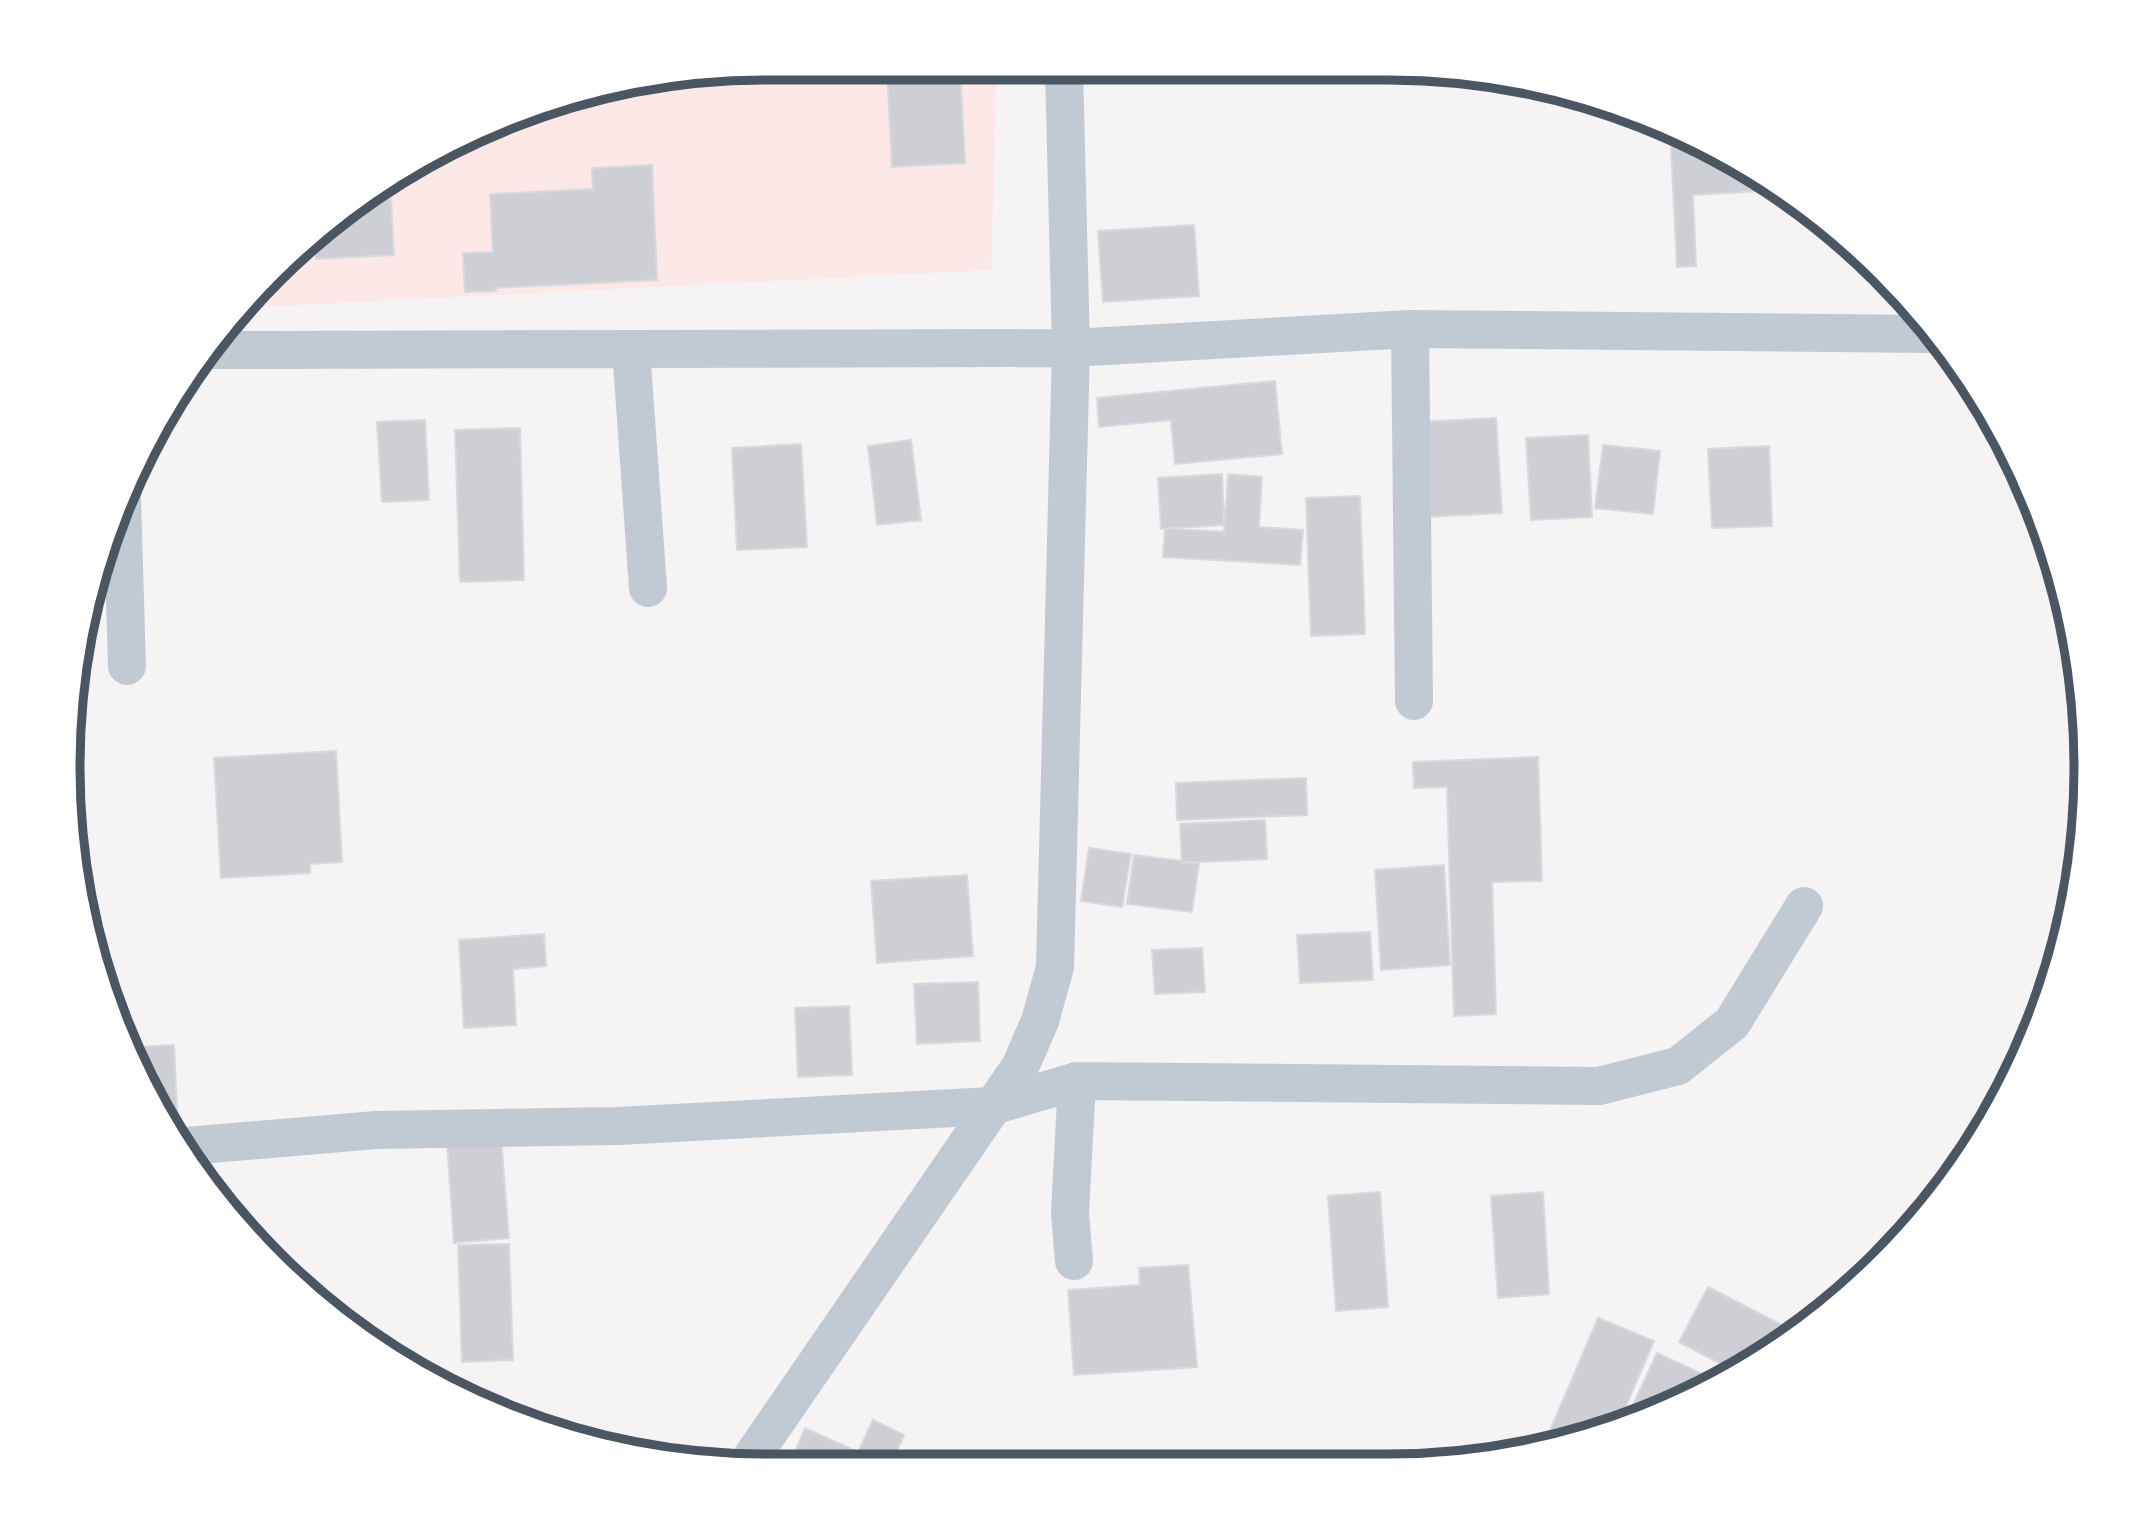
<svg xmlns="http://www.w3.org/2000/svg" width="2155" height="1534" font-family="'Varela Round',sans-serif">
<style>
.medical{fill:#fce8e6}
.building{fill:#cdcfd5;stroke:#d7d9de;stroke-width:2}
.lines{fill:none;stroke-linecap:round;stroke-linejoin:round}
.minor{stroke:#c1cad2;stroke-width:38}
.rim{fill:none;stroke:#4a5661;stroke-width:9}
</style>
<rect width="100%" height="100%" fill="#f5f3f3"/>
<path class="medical" d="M767,68H997L991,270L240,308L379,186L499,122L586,92Z"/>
<path class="building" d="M887,68H960L965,163L892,167Z
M1670,129L1738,162L1777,190L1693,195L1696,266L1677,267Z
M652,165L657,280L495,288L496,291L465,292L463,253L493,252L490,194L593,189L592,168Z
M391,199L394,255L316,259L315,242L362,201Z
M1194,225L1199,296L1103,302L1098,231Z
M1275,381L1282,454L1175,464L1171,420L1099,427L1097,398Z
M1496,418L1502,513L1425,517L1420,422Z
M425,420L429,500L382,502L377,422Z
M520,428L524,580L460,582L455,430Z
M1588,435L1592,517L1531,520L1526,438Z
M911,440L921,520L877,525L868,446Z
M801,444L807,547L737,550L732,448Z
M1603,445L1660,451L1653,514L1595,508Z
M1769,446L1772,526L1712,528L1708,449Z
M1222,474L1224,525L1161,529L1158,478Z
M1228,474L1262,477L1259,527L1303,530L1300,565L1163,557L1165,528L1224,532Z
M1360,496L1365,634L1311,636L1306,498Z
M336,751L342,862L310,864V873L221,878L214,758Z
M1538,757L1542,881L1492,882L1496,1014L1454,1016L1447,787L1414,788L1413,762Z
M1306,778L1307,815L1177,820L1176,783Z
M1265,820L1267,859L1182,863L1180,824Z
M1089,848L1131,854L1122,907L1081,901Z
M1134,855L1199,863L1192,912L1127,904Z
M1444,865L1450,965L1381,970L1375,870Z
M967,875L973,956L877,963L871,881Z
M1370,932L1373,980L1300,983L1297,935Z
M544,934L546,966L513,969L516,1025L464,1028L459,940Z
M1202,948L1205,992L1155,994L1152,950Z
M978,982L980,1041L917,1044L914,984Z
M849,1006L852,1075L798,1077L795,1008Z
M135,1028L136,1047L174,1045L177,1110L163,1111L140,1076L124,1029Z
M501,1138L509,1238L454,1243L447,1142Z
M1380,1192L1388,1307L1336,1311L1328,1196Z
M1543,1192L1549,1294L1498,1298L1491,1196Z
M509,1244L513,1360L462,1362L458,1245Z
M1188,1265L1197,1367L1074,1375L1068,1290L1140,1285L1139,1268Z
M1708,1287L1792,1330L1733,1370L1679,1342Z
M1598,1318L1654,1341L1617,1427L1566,1440L1549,1433Z
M1657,1353L1717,1381L1697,1394L1624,1424Z
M873,1420L904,1435L894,1457L906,1463L790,1464L805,1428L858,1452Z"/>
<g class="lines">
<path class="minor" d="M1410,329L1414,701
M631,349L648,588
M210,350L1071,348L1410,329L1933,334
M122,499L127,666
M187,1146L376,1130L618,1126L992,1106L1077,1081L1599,1086L1678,1066L1732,1023L1804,906
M1074,1261L1070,1213L1077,1081
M747,1464L1020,1067L1040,1021L1055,967L1071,348L1064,68"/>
</g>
<path d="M0 0H2155V1534H0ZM766 80H1388A686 686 0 0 1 2074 766V768A686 686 0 0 1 1388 1454H766A686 686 0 0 1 80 768V766A686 686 0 0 1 766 80Z" fill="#fff" fill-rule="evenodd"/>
<path class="rim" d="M766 80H1388A686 686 0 0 1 2074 766V768A686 686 0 0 1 1388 1454H766A686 686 0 0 1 80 768V766A686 686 0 0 1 766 80Z"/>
</svg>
